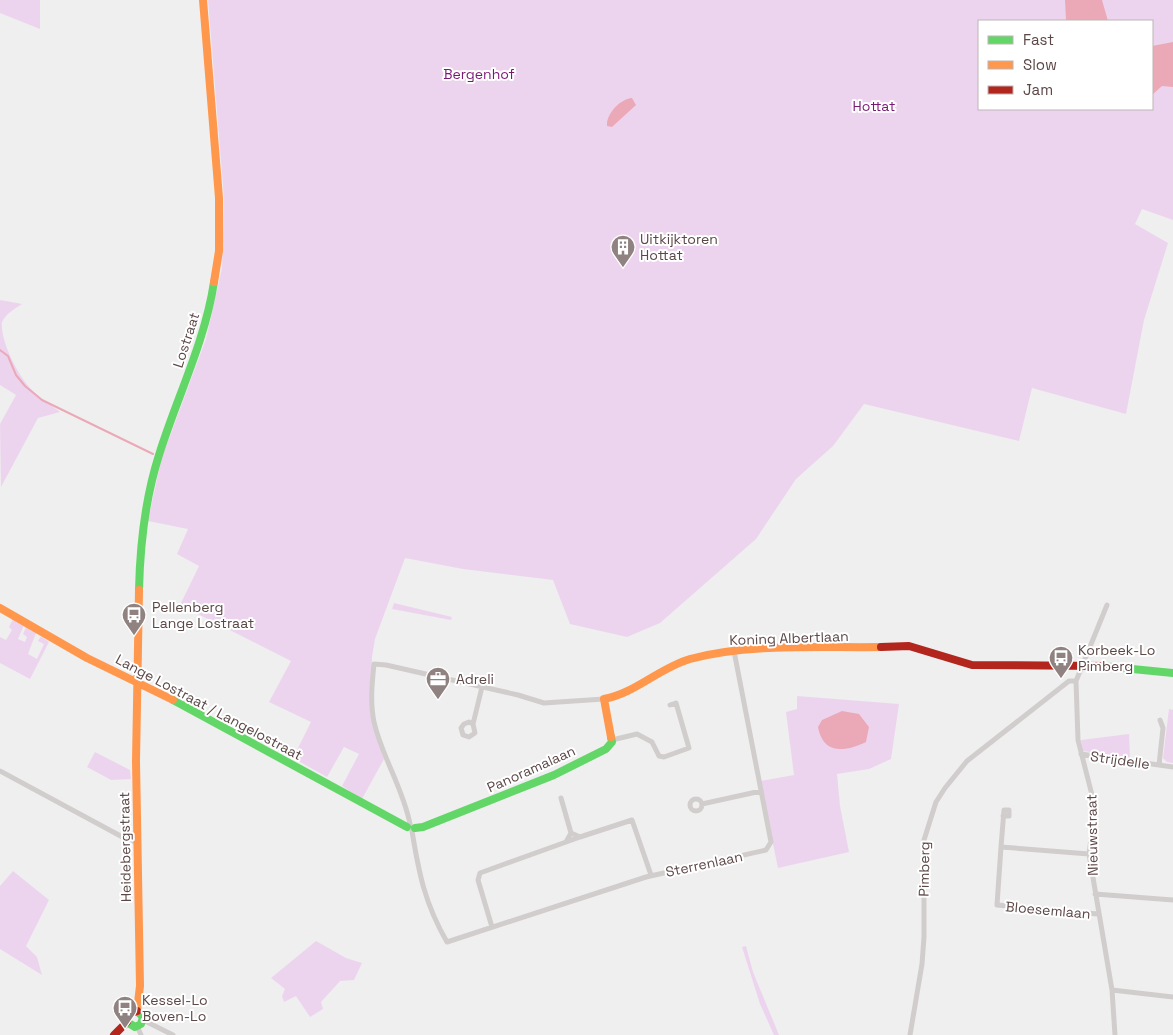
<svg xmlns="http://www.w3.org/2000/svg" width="1173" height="1035" font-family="'Space Grotesk',sans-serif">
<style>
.green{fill:#edd4ee;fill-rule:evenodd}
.water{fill:#eba9b8}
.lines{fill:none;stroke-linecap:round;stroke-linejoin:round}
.stream{stroke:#eba9b8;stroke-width:2}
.street{stroke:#d2cdcd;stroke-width:5}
.fast{stroke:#63d668;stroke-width:8}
.slow{stroke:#ff974d;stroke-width:8}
.jam{stroke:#b3261e;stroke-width:8}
.labels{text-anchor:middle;stroke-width:4;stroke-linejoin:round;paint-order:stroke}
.park-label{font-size:14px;fill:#7a1974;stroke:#fff}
.poi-label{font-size:14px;fill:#5b4746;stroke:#fff;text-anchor:start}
.street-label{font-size:14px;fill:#5b4746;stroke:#fff}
</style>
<rect width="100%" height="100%" fill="#efefef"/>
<path class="green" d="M0,0H40V29L0,13Z
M208,0H1173V220L1142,209L1135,224L1168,243L1144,320L1126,414L1032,388L1019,441L864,404L833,446L796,479L756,539L660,623L627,637L570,624L553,580L463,569L405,558L375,639L372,657L371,709L384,759L362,799L342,786L359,754L344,747L327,777L293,758L311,722L269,702L291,661L180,605L199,566L177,554L188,529L148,521L161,460L206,339L222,268L224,199ZM979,21H1152V109H979Z
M0,300L22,304C14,309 6,314 2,322C0,341 18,375 30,388C38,397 50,404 60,412L38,418L1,487L0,424L16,395L0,385Z
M394,603L452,617L451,620L392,609Z
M13,619L24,625L18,639L25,642L27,637L23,634L26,627L36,633L28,654L37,659L44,644L38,641L41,636L49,642L30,679L0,663V637L6,640L12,630L9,627Z
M797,696L899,704L891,759L869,769L837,774L840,806L849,852L778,868L760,781L794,775L786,712L797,709Z
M1169,709L1173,710V763L1167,762L1163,758Z
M1129,734L1130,758L1083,751L1081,740Z
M95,752L130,770L131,779L111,780L87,767Z
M13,871L49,900L26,946L37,957L42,975L0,949V886Z
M316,941L346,958L362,963L354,980L340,981L321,1002L323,1009L310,1017L296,996L284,1002L282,996L285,989L271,978Z
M746,946L753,972L779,1035H774L760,1004L742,947Z"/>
<path class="water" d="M1065,0H1102L1108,21H1066Z
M1173,42V87L1162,86L1152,95V46Z
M632,98L636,105L612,127L607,126C606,114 620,99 632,98Z
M842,711L859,714L869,727L866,742C846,752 823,755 818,727L822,720Z"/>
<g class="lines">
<path class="stream" d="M0,350L8,356L16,375L25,386L42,400L153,454"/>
<path class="street" d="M1107,605L1076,681L1078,740L1093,799L1094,816L1089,854L1112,990L1115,1035
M473,724L469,722L464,724L461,728L463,735L469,737L475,733L473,724L482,687
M612,740L637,734L652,742L659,756L664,757L689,748L676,703L670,705
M1081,754L1173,767
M1159,765L1163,728L1160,720
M0,771L128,840L137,842
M561,798L571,833
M690 805a6 6 0 1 1 12 0a6 6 0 1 1-12 0Z
M702,804L761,791
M410,824C403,788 382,757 374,722C370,703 372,683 374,664L386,665L518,695L544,703L604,699
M412,831C419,874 425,904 447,942L646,877L766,850L771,842L734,651
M580,837L632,820L651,875
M1001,847L1004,810H1009V816H1003
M1089,854L1001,847L997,905L1098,914
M1095,894L1173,900
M492,927L478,880L480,873L580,837L571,833L566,842
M1112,990L1173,997
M143,1020L173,1035
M137,1026L141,1035
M910,1035L922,964L924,937V840L936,802L945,788L967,761L1069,681H1076"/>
<path class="fast" d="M139,590C140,545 145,499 159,455C177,397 205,342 214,282
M1102,666L1173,673
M173,700L407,827
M415,828L423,827L554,775L606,749L612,742L611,737
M127,1022L135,1027L141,1024L143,1017L137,1011"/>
<path class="slow" d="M203,0L219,198V251L214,282
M0,608L87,658L173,700
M611,737L604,699C636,693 659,668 690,659C749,643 820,648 881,647
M137,1011L140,986L136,761L139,590"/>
<path class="jam" d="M881,647L909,646L972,665L1102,666
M114,1035L127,1022L129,1013L137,1011"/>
</g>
<defs>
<symbol id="building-pin" viewBox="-11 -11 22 30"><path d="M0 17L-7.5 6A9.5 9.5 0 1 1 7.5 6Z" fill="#8f8281" stroke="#fff"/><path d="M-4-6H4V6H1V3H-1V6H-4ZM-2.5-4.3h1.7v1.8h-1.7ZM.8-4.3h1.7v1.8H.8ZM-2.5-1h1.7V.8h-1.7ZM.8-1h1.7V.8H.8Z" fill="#fff"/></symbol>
<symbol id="bus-pin" viewBox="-11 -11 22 30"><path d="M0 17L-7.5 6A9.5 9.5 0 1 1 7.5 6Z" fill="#8f8281" stroke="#fff"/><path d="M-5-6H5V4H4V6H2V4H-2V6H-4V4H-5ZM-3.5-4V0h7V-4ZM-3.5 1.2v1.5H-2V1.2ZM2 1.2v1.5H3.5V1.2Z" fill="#fff"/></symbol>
<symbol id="office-pin" viewBox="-11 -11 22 30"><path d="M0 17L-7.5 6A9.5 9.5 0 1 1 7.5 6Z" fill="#8f8281" stroke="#fff"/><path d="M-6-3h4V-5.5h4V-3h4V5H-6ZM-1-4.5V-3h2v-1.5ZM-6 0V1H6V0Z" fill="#fff"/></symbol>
</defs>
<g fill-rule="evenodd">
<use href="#building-pin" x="609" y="233" width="28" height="38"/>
<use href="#bus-pin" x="120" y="601" width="28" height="38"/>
<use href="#bus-pin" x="1047" y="644" width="28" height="38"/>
<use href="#office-pin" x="424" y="665" width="28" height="38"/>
<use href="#bus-pin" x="111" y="994" width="28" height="38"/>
</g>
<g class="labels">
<g class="park-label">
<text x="479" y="79">Bergenhof</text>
<text x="874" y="111">Hottat</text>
</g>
<g class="poi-label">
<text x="640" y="244">Uitkijktoren<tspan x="640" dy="16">Hottat</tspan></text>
<text x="152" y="612">Pellenberg<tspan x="152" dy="16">Lange Lostraat</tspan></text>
<text x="1078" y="655">Korbeek-Lo<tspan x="1078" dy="16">Pimberg</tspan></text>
<text x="456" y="684">Adreli</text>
<text x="142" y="1005">Kessel-Lo<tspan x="142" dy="16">Boven-Lo</tspan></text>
</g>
<g class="street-label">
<text transform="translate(186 340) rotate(-72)" y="5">Lostraat</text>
<text transform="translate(789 638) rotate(-2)" y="5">Koning Albertlaan</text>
<text transform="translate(209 707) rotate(28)" y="5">Lange Lostraat / Langelostraat</text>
<text transform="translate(1120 760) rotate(8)" y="5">Strijdelle</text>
<text transform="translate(531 769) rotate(-24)" y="5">Panoramalaan</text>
<text transform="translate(1092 835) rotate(-91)" y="5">Nieuwstraat</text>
<text transform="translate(125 847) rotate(-91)" y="5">Heidebergstraat</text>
<text transform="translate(704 864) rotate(-12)" y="5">Sterrenlaan</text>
<text transform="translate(924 869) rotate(-89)" y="5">Pimberg</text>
<text transform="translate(1048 910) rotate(5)" y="5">Bloesemlaan</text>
</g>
</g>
<rect x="978" y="20" width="175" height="90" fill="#ffffff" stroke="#bdb5b5"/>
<rect x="988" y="36" width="25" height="8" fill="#63d668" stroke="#bdb5b5"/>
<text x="1023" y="45" font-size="15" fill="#5b4746">Fast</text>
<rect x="988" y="61" width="25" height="8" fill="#ff974d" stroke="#bdb5b5"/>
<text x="1023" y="70" font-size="15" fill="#5b4746">Slow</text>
<rect x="988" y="86" width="25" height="8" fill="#b3261e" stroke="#bdb5b5"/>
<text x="1023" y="95" font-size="15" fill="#5b4746">Jam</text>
</svg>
